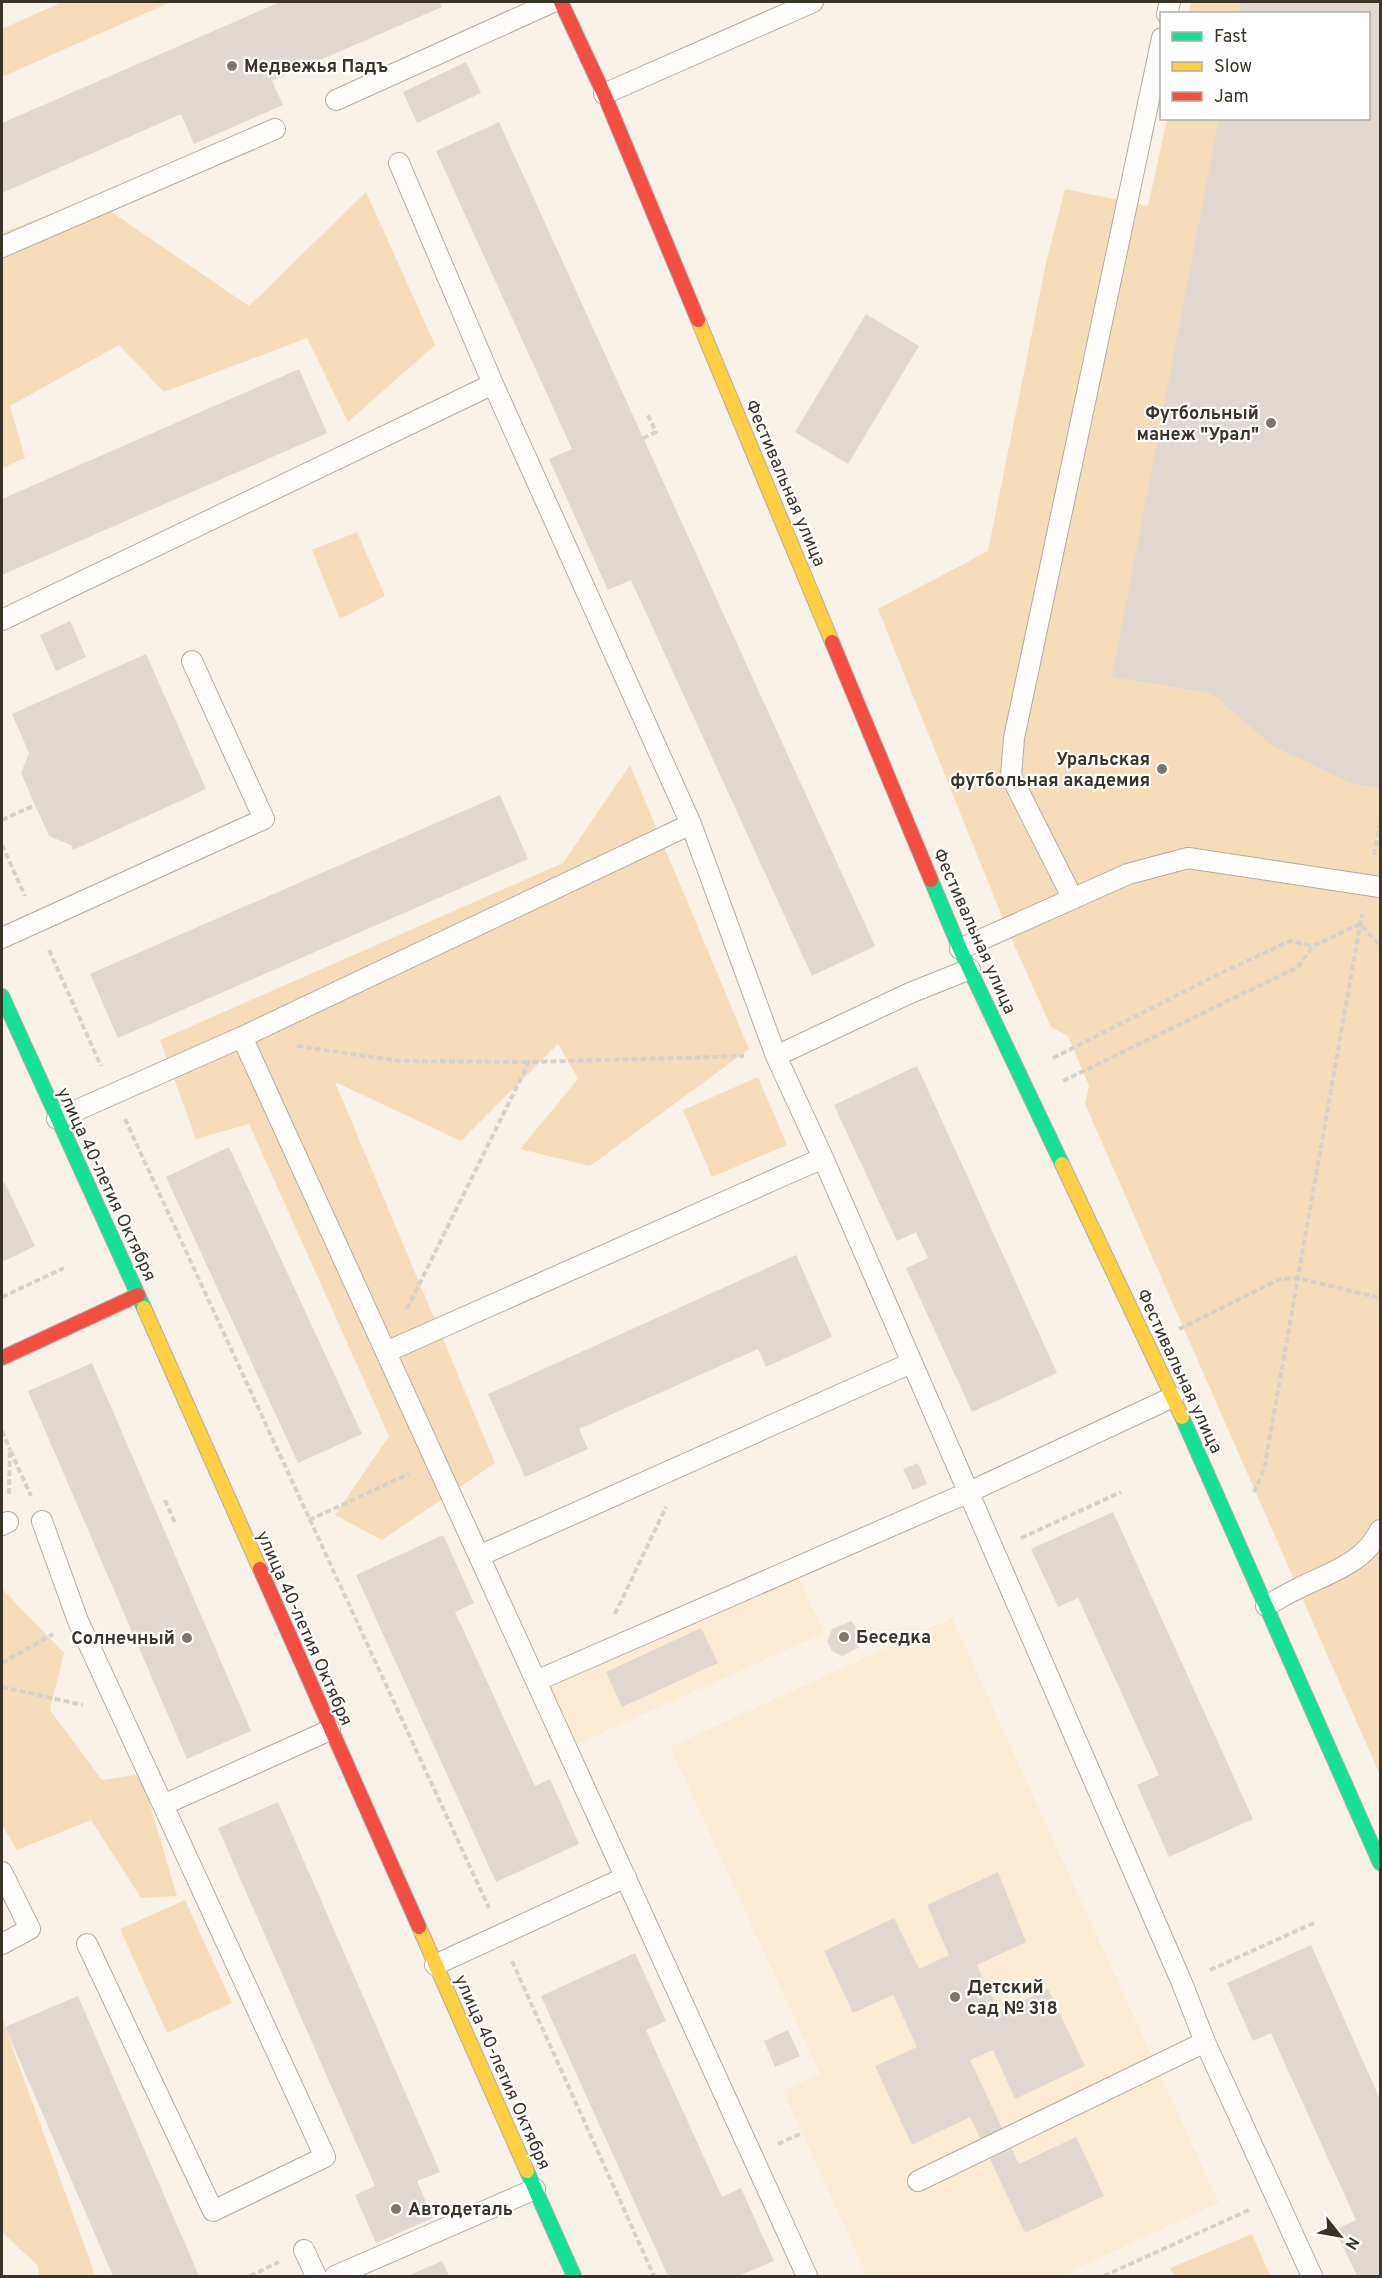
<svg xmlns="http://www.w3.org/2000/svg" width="1382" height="2278" font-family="Overpass,sans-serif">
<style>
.built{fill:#fbebd4}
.green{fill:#f5ddba}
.building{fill:#e1d9d1}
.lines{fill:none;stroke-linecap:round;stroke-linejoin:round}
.lane-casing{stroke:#b4ada4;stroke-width:22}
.fast-casing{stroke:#b4ada4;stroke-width:16}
.slow-casing{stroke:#b4ada4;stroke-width:16}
.jam-casing{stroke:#b4ada4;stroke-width:16}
.path{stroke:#d6d3cf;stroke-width:4;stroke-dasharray:6 3;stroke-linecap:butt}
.lane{stroke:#fefdfc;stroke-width:20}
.fast{stroke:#16e098;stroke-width:14}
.slow{stroke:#ffcf43;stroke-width:14}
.jam{stroke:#f24e42;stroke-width:14}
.poi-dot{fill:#7c766b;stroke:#fff;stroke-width:2}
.labels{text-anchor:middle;stroke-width:4.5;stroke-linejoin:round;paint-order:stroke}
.poi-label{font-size:18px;font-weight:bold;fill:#3a3328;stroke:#fff;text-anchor:start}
.street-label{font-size:18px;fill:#3a3328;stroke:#fff}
</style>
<rect width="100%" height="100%" fill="#f8f1e8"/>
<path class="built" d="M795,1569L824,1633L566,1749L536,1681Z
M952,1618L1219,2203L1060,2276H867L783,2091L820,2074L670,1747Z"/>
<path class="green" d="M62,2H171L2,77V29Z
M1191,2H1380V1775L1085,1104L1089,1086L1068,1036L1051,1027L1007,929L878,609L988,551L1046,263L1065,189L1148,206L1167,119L1368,118V14L1189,13Z
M366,192L435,345L348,422L307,338L164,392L119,345L10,406L25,458L2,468V233L91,198L249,306Z
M357,532L385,596L340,619L312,550Z
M630,765L749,1049L590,1166L520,1149L578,1079L558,1044L461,1141L335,1082L495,1463L382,1540L335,1515L389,1436L249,1124L196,1139L160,1040L563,863Z
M758,1077L787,1145L712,1177L683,1110Z
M2,1589L64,1653L50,1710L102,1780L141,1774L177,1896L141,1898L91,1820L17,1850L2,1825Z
M185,1900L232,2003L167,2033L120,1929Z
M2,2012L5,2027L93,2269V2276H39L38,2266L2,2232Z
M1252,2234L1270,2276H1174L1170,2268Z"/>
<path class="building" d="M280,2H440L442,7L272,81L283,105L194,144L181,114L2,193V123Z
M1241,2H1380V788L1351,783L1273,746L1211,693L1112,677L1219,118H1368V14H1239Z
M466,62L481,93L417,123L403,92Z
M499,122L875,946L812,976L631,580L608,590L549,459L572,449L436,151Z
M866,314L919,346L848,464L795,432Z
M299,369L327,433L2,575V499Z
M70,621L86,657L56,671L40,635Z
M146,654L206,789L73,850L71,845L49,836L35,805L21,773L29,753L12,714Z
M500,795L528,859L118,1038L90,974Z
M917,1066L1057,1373L972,1412L906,1268L928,1258L916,1232L897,1241L834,1105Z
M229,1147L362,1434L298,1463L166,1177Z
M5,1183L35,1246L2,1262V1184Z
M796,1255L832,1337L766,1367L758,1349L579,1429L588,1449L525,1477L488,1394Z
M92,1363L251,1731L187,1759L28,1391Z
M918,1463L927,1484L913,1490L903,1469Z
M1113,1512L1253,1819L1169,1857L1137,1785L1159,1775L1078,1598L1058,1607L1031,1549Z
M443,1535L474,1603L455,1612L535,1786L550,1779L579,1844L496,1882L356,1575Z
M851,1621L861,1633L858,1648L842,1656L832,1651L827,1641L832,1629Z
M701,1628L718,1663L622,1707L606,1672Z
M278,1802L440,2172L417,2181L433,2218L376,2243L355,2195L375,2186L218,1828Z
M998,1872L1026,1942L977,1965L999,2012L1048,1989L1085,2066L1015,2099L993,2050L970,2060L1019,2164L1076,2137L1104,2196L1025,2233L970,2117L912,2145L875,2066L917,2047L893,1995L853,2013L824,1951L894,1918L919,1969L949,1955L927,1905Z
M1311,1945L1380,2099V2276H1357L1335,2230L1356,2220L1271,2033L1253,2041L1227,1983Z
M635,1953L666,2021L646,2030L722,2197L741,2188L774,2261L738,2276H668L541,1996Z
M78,1996L199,2276H113L5,2027Z
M788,2030L800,2056L775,2067L764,2041Z
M442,2261L449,2276H407Z"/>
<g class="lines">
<defs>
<path id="lane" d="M1167,14L1170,2
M604,94L813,2
M336,100L553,2
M399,163L493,384L691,824L776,1056L823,1158L1182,1983L1205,2042L1312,2276
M2,247L275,129
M2,620L493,384
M1073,899L1011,776L1014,738L1162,38
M2,938L264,819L192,661
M960,949L1128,874L1188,858L1380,887
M242,1037L536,1681
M776,1056L910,993L970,969
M57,1119L242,1037L691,824
M386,1352L823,1158
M42,1521L78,1621L163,1805L330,1730
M2,1525L8,1522
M479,1556L911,1363
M1266,1606C1277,1600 1288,1593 1299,1588C1329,1573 1365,1563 1380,1530
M2,1872L30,1929L2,1944
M87,1944L213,2211L325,2157L163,1805
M435,1965L626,1877
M918,2181L1205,2042
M304,2250L316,2276
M335,2276L535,2189
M807,2276L536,1681L967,1493L1173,1397"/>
<path id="fast" d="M931,880L960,949L1062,1164
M2,996L144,1308
M1182,1417L1380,1863
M527,2171L574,2276"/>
<path id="slow" d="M698,320L832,642
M1062,1164L1182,1417
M144,1308L260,1569
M419,1927L527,2171"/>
<path id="jam" d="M561,2L604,94L698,320
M832,642L931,880
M2,1358L138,1295
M260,1569L419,1927"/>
</defs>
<use href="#lane" class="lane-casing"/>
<use href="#fast" class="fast-casing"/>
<use href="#slow" class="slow-casing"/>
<use href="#jam" class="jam-casing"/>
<path class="path" d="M643,438L656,432L647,413
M2,820L35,805
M2,845L25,896
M1374,855L1380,822
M49,950L101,1066
M297,1046L400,1061L529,1062
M1053,1058L1223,972L1290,941L1313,946
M1063,1081L1298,967L1313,946L1360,924L1380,945
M125,1119L489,1908
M2,1297L64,1268
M407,1309L529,1062L744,1056
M1179,1329L1280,1279L1297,1278L1380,1298
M2,1431L10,1450
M1254,1492L1264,1470L1362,914
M9,1494L10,1450L31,1496
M165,1500L176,1525
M309,1520L409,1474
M1021,1538L1121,1492
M615,1614L666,1507
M2,1663L53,1634
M2,1687L83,1705
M512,1961L654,2276
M1210,1970L1316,1922
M778,2144L802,2133
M250,2276L279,2262
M1104,2276L1251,2209"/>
<use href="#lane" class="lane"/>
<use href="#fast" class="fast"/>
<use href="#slow" class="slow"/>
<use href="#jam" class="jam"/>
</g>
<g class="poi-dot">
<circle cx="232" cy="66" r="6"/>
<circle cx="1271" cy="423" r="6"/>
<circle cx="1162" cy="769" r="6"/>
<circle cx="844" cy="1637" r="6"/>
<circle cx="187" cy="1638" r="6"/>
<circle cx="955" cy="1997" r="6"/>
<circle cx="396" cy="2209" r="6"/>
</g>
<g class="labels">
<g class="poi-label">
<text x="244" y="72">Медвежья Падъ</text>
<text x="1259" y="419" text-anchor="end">Футбольный<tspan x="1259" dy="21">манеж "Урал"</tspan></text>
<text x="1150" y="765" text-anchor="end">Уральская<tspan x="1150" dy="21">футбольная академия</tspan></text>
<text x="856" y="1643">Беседка</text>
<text x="175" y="1644" text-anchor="end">Солнечный</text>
<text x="967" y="1993">Детский<tspan x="967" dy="21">сад № 318</tspan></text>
<text x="408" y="2215">Автодеталь</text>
</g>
<g class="street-label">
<text transform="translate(786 483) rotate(67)" y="6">Фестивальная улица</text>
<text transform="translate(975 931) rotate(66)" y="6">Фестивальная улица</text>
<text transform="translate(107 1184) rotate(65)" y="6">улица 40-летия Октября</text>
<text transform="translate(1180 1371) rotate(65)" y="6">Фестивальная улица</text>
<text transform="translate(305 1628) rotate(66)" y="6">улица 40-летия Октября</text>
<text transform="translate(503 2072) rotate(66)" y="6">улица 40-летия Октября</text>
</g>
</g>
<rect width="1382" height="2278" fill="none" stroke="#3a3328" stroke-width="6"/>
<rect x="1160" y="12" width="210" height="108" fill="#ffffff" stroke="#b0ada9" stroke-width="1.5"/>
<rect x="1172" y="32" width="30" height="9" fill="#16e098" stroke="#b0ada9" stroke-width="1.5"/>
<text x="1214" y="42" font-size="18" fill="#3a3328">Fast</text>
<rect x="1172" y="62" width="30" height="9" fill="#ffcf43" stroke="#b0ada9" stroke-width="1.5"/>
<text x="1214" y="72" font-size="18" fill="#3a3328">Slow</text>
<rect x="1172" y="92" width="30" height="9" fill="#f24e42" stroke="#b0ada9" stroke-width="1.5"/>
<text x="1214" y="102" font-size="18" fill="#3a3328">Jam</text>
<g transform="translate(1340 2236) rotate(121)" stroke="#ffffff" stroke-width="4.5" paint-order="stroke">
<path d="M0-4.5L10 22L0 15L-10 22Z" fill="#3a3328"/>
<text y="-9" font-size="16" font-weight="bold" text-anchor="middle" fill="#3a3328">N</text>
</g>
</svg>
